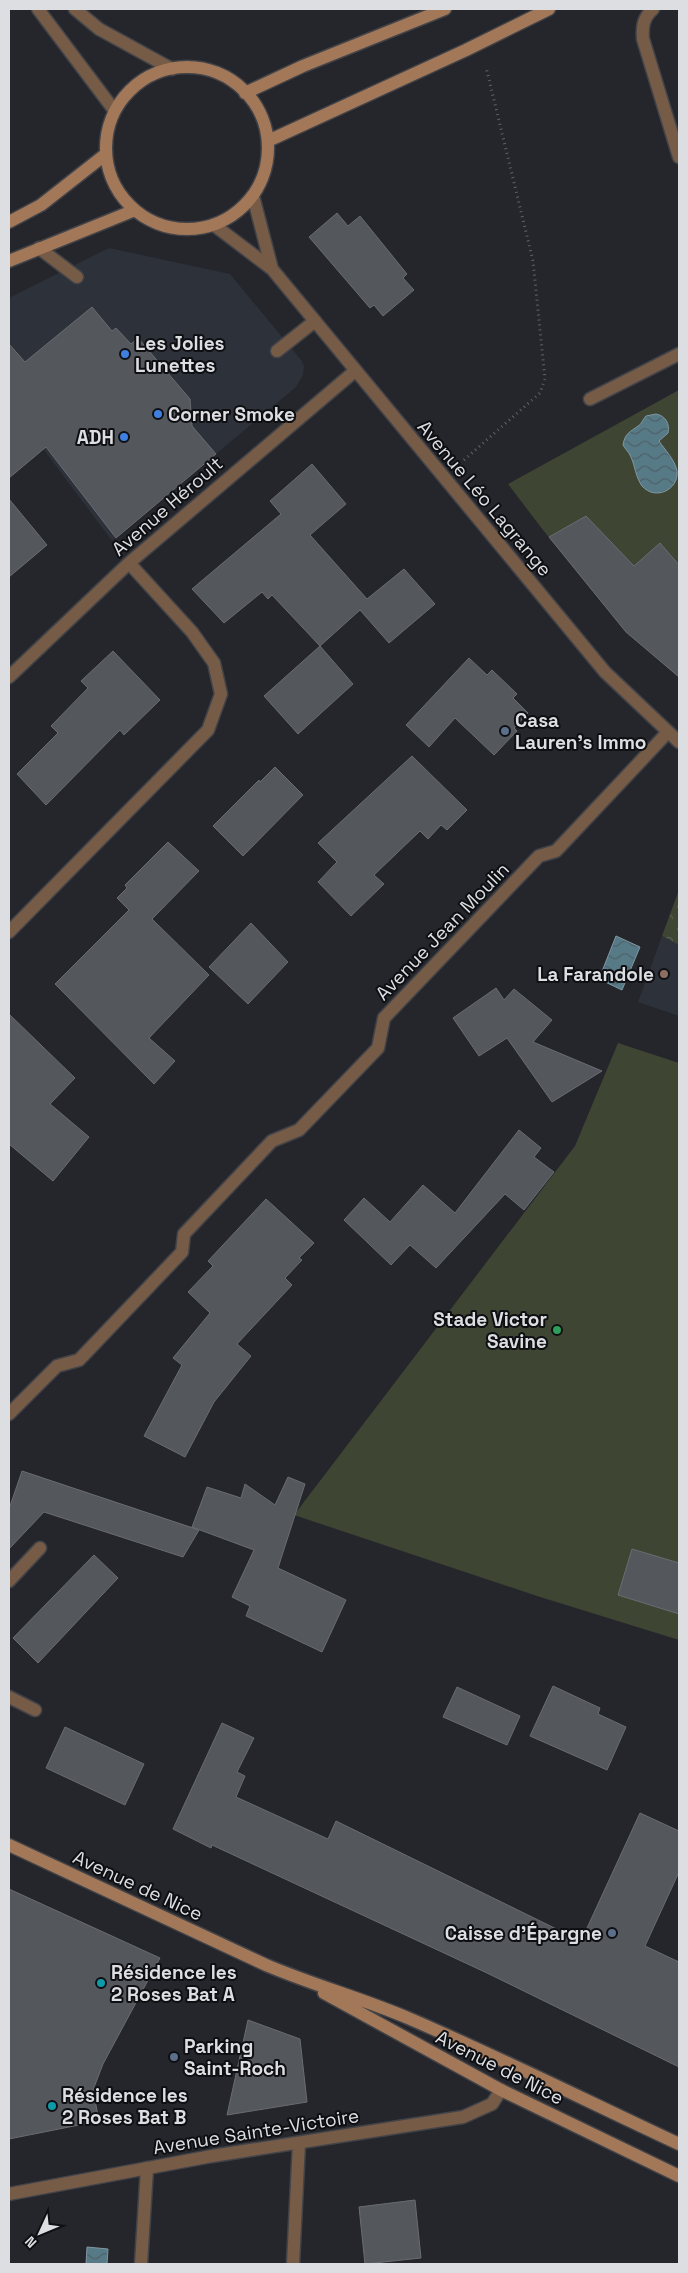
<svg xmlns="http://www.w3.org/2000/svg" width="688" height="2273" font-family="'Space Grotesk',sans-serif">
<style>
.built{fill:#2c313a}
.park{fill:url(#park-crowns)}
.pitch{fill:#3f4533}
.water{fill:url(#water-waves);stroke:#7f98a2}
.building{fill:#54575c;stroke:#696c72}
.lines{fill:none;stroke-linecap:round;stroke-linejoin:round}
.service-casing{stroke:#424348;stroke-width:15}
.minor-casing{stroke:#424348;stroke-width:15}
.tertiary-casing{stroke:#424348;stroke-width:15}
.secondary-casing{stroke:#424348;stroke-width:15}
.path{stroke:#616368;stroke-width:3;stroke-dasharray:1 4;stroke-linecap:butt}
.service{stroke:#765b47;stroke-width:12}
.minor{stroke:#765b47;stroke-width:12}
.tertiary{stroke:#765b47;stroke-width:12}
.secondary{stroke:#a37858;stroke-width:12}
.shop-dot{fill:#3f7fe0;stroke:#0e0f12;stroke-width:2}
.service-dot{fill:#5c6f8a;stroke:#0e0f12;stroke-width:2}
.education-dot{fill:#8d6e63;stroke:#0e0f12;stroke-width:2}
.leisure-dot{fill:#2e9e5b;stroke:#0e0f12;stroke-width:2}
.culture-dot{fill:#0f9aa8;stroke:#0e0f12;stroke-width:2}
.labels{text-anchor:middle;stroke-width:4;stroke-linejoin:round;paint-order:stroke}
.poi-label{font-size:19px;font-weight:bold;fill:#dddee2;stroke:#0e0f12;text-anchor:start}
.street-label{font-size:19px;fill:#dddee2;stroke:#0e0f12}
</style>
<defs>
<pattern id="park-crowns" width="20" height="18" patternUnits="userSpaceOnUse" patternTransform="scale(1.25)"><rect width="20" height="18" fill="#3f4533"/><path d="M2 6a3 3 0 1 1 6 0M12 15a3 3 0 1 1 6 0" fill="none" stroke="#5a5f50"/></pattern>
<pattern id="water-waves" width="16" height="10" patternUnits="userSpaceOnUse" patternTransform="scale(1.25)"><rect width="16" height="10" fill="#577a87"/><path d="M0 5q4-4 8 0t8 0" fill="none" stroke="#4e6169"/></pattern>
</defs>
<rect width="100%" height="100%" fill="#24262b"/>
<path class="built" d="M109,248L230,274L302,361L304,366L303,375L296,387L112,541L9,403V298Z
M662,936L679,945V1016L638,1002Z"/>
<path class="park" d="M679,890V945L662,936Z"/>
<path class="pitch" d="M679,390V677L626,632L543,530L508,484Z
M618,1043L679,1063V1640L537,1596L294,1515L575,1146Z"/>
<path class="water" d="M656,414C666,416 670,424 668,433L659,441C665,450 675,460 677,471C679,490 655,501 642,486C636,478 635,466 631,457C629,452 625,449 623,445C625,433 630,432 638,426C641,425 643,419 646,416Z
M616,936L640,947L622,990L599,979Z
M87,2247L108,2249L107,2264H86Z"/>
<path class="building" d="M337,213L348,226L360,216L407,274L403,278L414,290L383,316L374,305L370,308L309,237Z
M92,307L112,331L116,328L131,344L138,338L190,399L192,426L216,454L116,538L46,447L9,478V344L25,362Z
M312,464L346,504L310,535L367,599L404,569L435,604L389,643L360,610L320,646L272,595L268,599L262,592L224,623L192,589L281,514L270,501Z
M9,499L47,545L9,577Z
M586,516L634,566L660,543L679,565V677L626,632L549,537Z
M320,646L353,684L298,734L264,696Z
M113,651L160,700L124,735L120,730L46,805L17,774L58,733L51,726L88,688L81,681Z
M469,658L487,675L492,670L517,694L513,698L528,713L514,728L517,731L494,755L455,718L429,747L406,725Z
M412,756L467,810L447,830L441,825L428,839L420,831L374,875L384,884L351,916L318,882L337,862L318,843Z
M275,767L303,795L243,856L213,826L259,780L260,782Z
M168,842L199,871L152,919L209,975L149,1038L175,1061L154,1084L55,984L129,910L117,898L127,888L125,885Z
M251,923L288,962L248,1004L209,967Z
M496,988L504,1000L514,989L552,1020L533,1042L602,1071L552,1102L507,1038L479,1056L453,1018Z
M9,1014L75,1078L50,1104L89,1137L53,1181L9,1144Z
M519,1130L541,1148L534,1157L554,1172L524,1210L505,1194L436,1268L410,1245L391,1265L344,1220L364,1198L390,1222L423,1185L455,1213Z
M266,1199L314,1243L299,1258L302,1260L285,1278L292,1285L237,1344L251,1356L214,1402L185,1457L144,1436L182,1365L173,1358L210,1313L188,1292L213,1266L208,1261Z
M22,1471L199,1530L183,1557L44,1512L9,1549V1509Z
M288,1477L305,1484L278,1568L346,1600L322,1652L246,1616L250,1606L232,1597L254,1550L192,1527L207,1487L241,1498L245,1484L275,1505Z
M632,1549L679,1563V1614L618,1595Z
M94,1555L118,1578L38,1663L13,1638Z
M553,1686L600,1708L598,1714L626,1727L607,1770L530,1736Z
M457,1687L520,1716L507,1745L443,1717Z
M222,1723L254,1738L237,1772L245,1776L236,1797L328,1839L336,1821L581,1941L640,1813L679,1831V1872L645,1946L679,1962V2067L487,1973L212,1845L211,1848L173,1829Z
M65,1727L144,1764L125,1805L46,1768Z
M9,1889L160,1958L103,2064L93,2090L99,2121L9,2139Z
M248,2020L300,2039L307,2102L227,2115Z
M415,2200L421,2258L365,2264L359,2207Z"/>
<g class="lines">
<defs>
<path id="service" d="M653,9C643,18 642,27 643,39L679,157
M39,248L77,277
M277,351L315,321
M590,399L679,354
M141,2264L147,2168
M293,2264L299,2143"/>
<path id="minor" d="M9,677L129,563L355,371
M9,932L208,730L221,694L214,663L192,632L129,563
M9,1414L57,1366L79,1360L182,1252L184,1234L272,1141L299,1130L378,1048L384,1018L539,856L556,851L668,732
M9,1581L40,1548
M9,1697L35,1710"/>
<path id="tertiary" d="M38,9L114,110
M75,9L99,29L172,69
M253,196L272,269
M214,225L272,269L605,672L679,742
M9,2194L212,2156L463,2117L492,2104L501,2090"/>
<path id="secondary" d="M106 148a81 81 0 1 1 162 0a81 81 0 1 1-162 0Z
M245,93L303,66L445,9
M270,140L466,50L549,9
M9,222L41,205L106,154
M9,261L135,210
M9,1845L266,1965C313,1985 361,1998 408,2018C499,2057 589,2102 679,2144
M324,1993L501,2090L679,2176"/>
</defs>
<use href="#service" class="service-casing"/>
<use href="#minor" class="minor-casing"/>
<use href="#tertiary" class="tertiary-casing"/>
<use href="#secondary" class="secondary-casing"/>
<path class="path" d="M464,460L540,393L545,379L533,261L486,67"/>
<use href="#service" class="service"/>
<use href="#minor" class="minor"/>
<use href="#tertiary" class="tertiary"/>
<use href="#secondary" class="secondary"/>
</g>
<g class="shop-dot">
<circle cx="125" cy="354" r="5"/>
<circle cx="158" cy="414" r="5"/>
<circle cx="124" cy="437" r="5"/>
</g>
<g class="service-dot">
<circle cx="505" cy="731" r="5"/>
<circle cx="612" cy="1933" r="5"/>
<circle cx="174" cy="2057" r="5"/>
</g>
<circle class="education-dot" cx="664" cy="974" r="5"/>
<circle class="leisure-dot" cx="557" cy="1330" r="5"/>
<g class="culture-dot">
<circle cx="101" cy="1983" r="5"/>
<circle cx="52" cy="2106" r="5"/>
</g>
<g class="labels">
<g class="poi-label">
<text x="135" y="350">Les Jolies<tspan x="135" dy="22">Lunettes</tspan></text>
<text x="168" y="421">Corner Smoke</text>
<text x="114" y="444" text-anchor="end">ADH</text>
<text x="515" y="727">Casa<tspan x="515" dy="22">Lauren's Immo</tspan></text>
<text x="654" y="981" text-anchor="end">La Farandole</text>
<text x="547" y="1326" text-anchor="end">Stade Victor<tspan x="547" dy="22">Savine</tspan></text>
<text x="602" y="1940" text-anchor="end">Caisse d'Épargne</text>
<text x="111" y="1979">Résidence les<tspan x="111" dy="22">2 Roses Bat A</tspan></text>
<text x="184" y="2053">Parking<tspan x="184" dy="22">Saint-Roch</tspan></text>
<text x="62" y="2102">Résidence les<tspan x="62" dy="22">2 Roses Bat B</tspan></text>
</g>
<g class="street-label">
<text transform="translate(485 498) rotate(50)" y="7">Avenue Léo Lagrange</text>
<text transform="translate(167 506) rotate(-41)" y="7">Avenue Héroult</text>
<text transform="translate(442 931) rotate(-46)" y="7">Avenue Jean Moulin</text>
<text transform="translate(138 1885) rotate(25)" y="7">Avenue de Nice</text>
<text transform="translate(500 2067) rotate(27)" y="7">Avenue de Nice</text>
<text transform="translate(256 2131) rotate(-9)" y="7">Avenue Sainte-Victoire</text>
</g>
</g>
<rect width="688" height="2273" fill="none" stroke="#dddee2" stroke-width="20"/>
<g transform="translate(40 2233) rotate(226)" stroke="#0e0f12" stroke-width="4" paint-order="stroke">
<path d="M0-4L9 19L0 12L-9 19Z" fill="#dddee2"/>
<text y="-8" font-size="14" font-weight="bold" text-anchor="middle" fill="#dddee2">N</text>
</g>
</svg>
